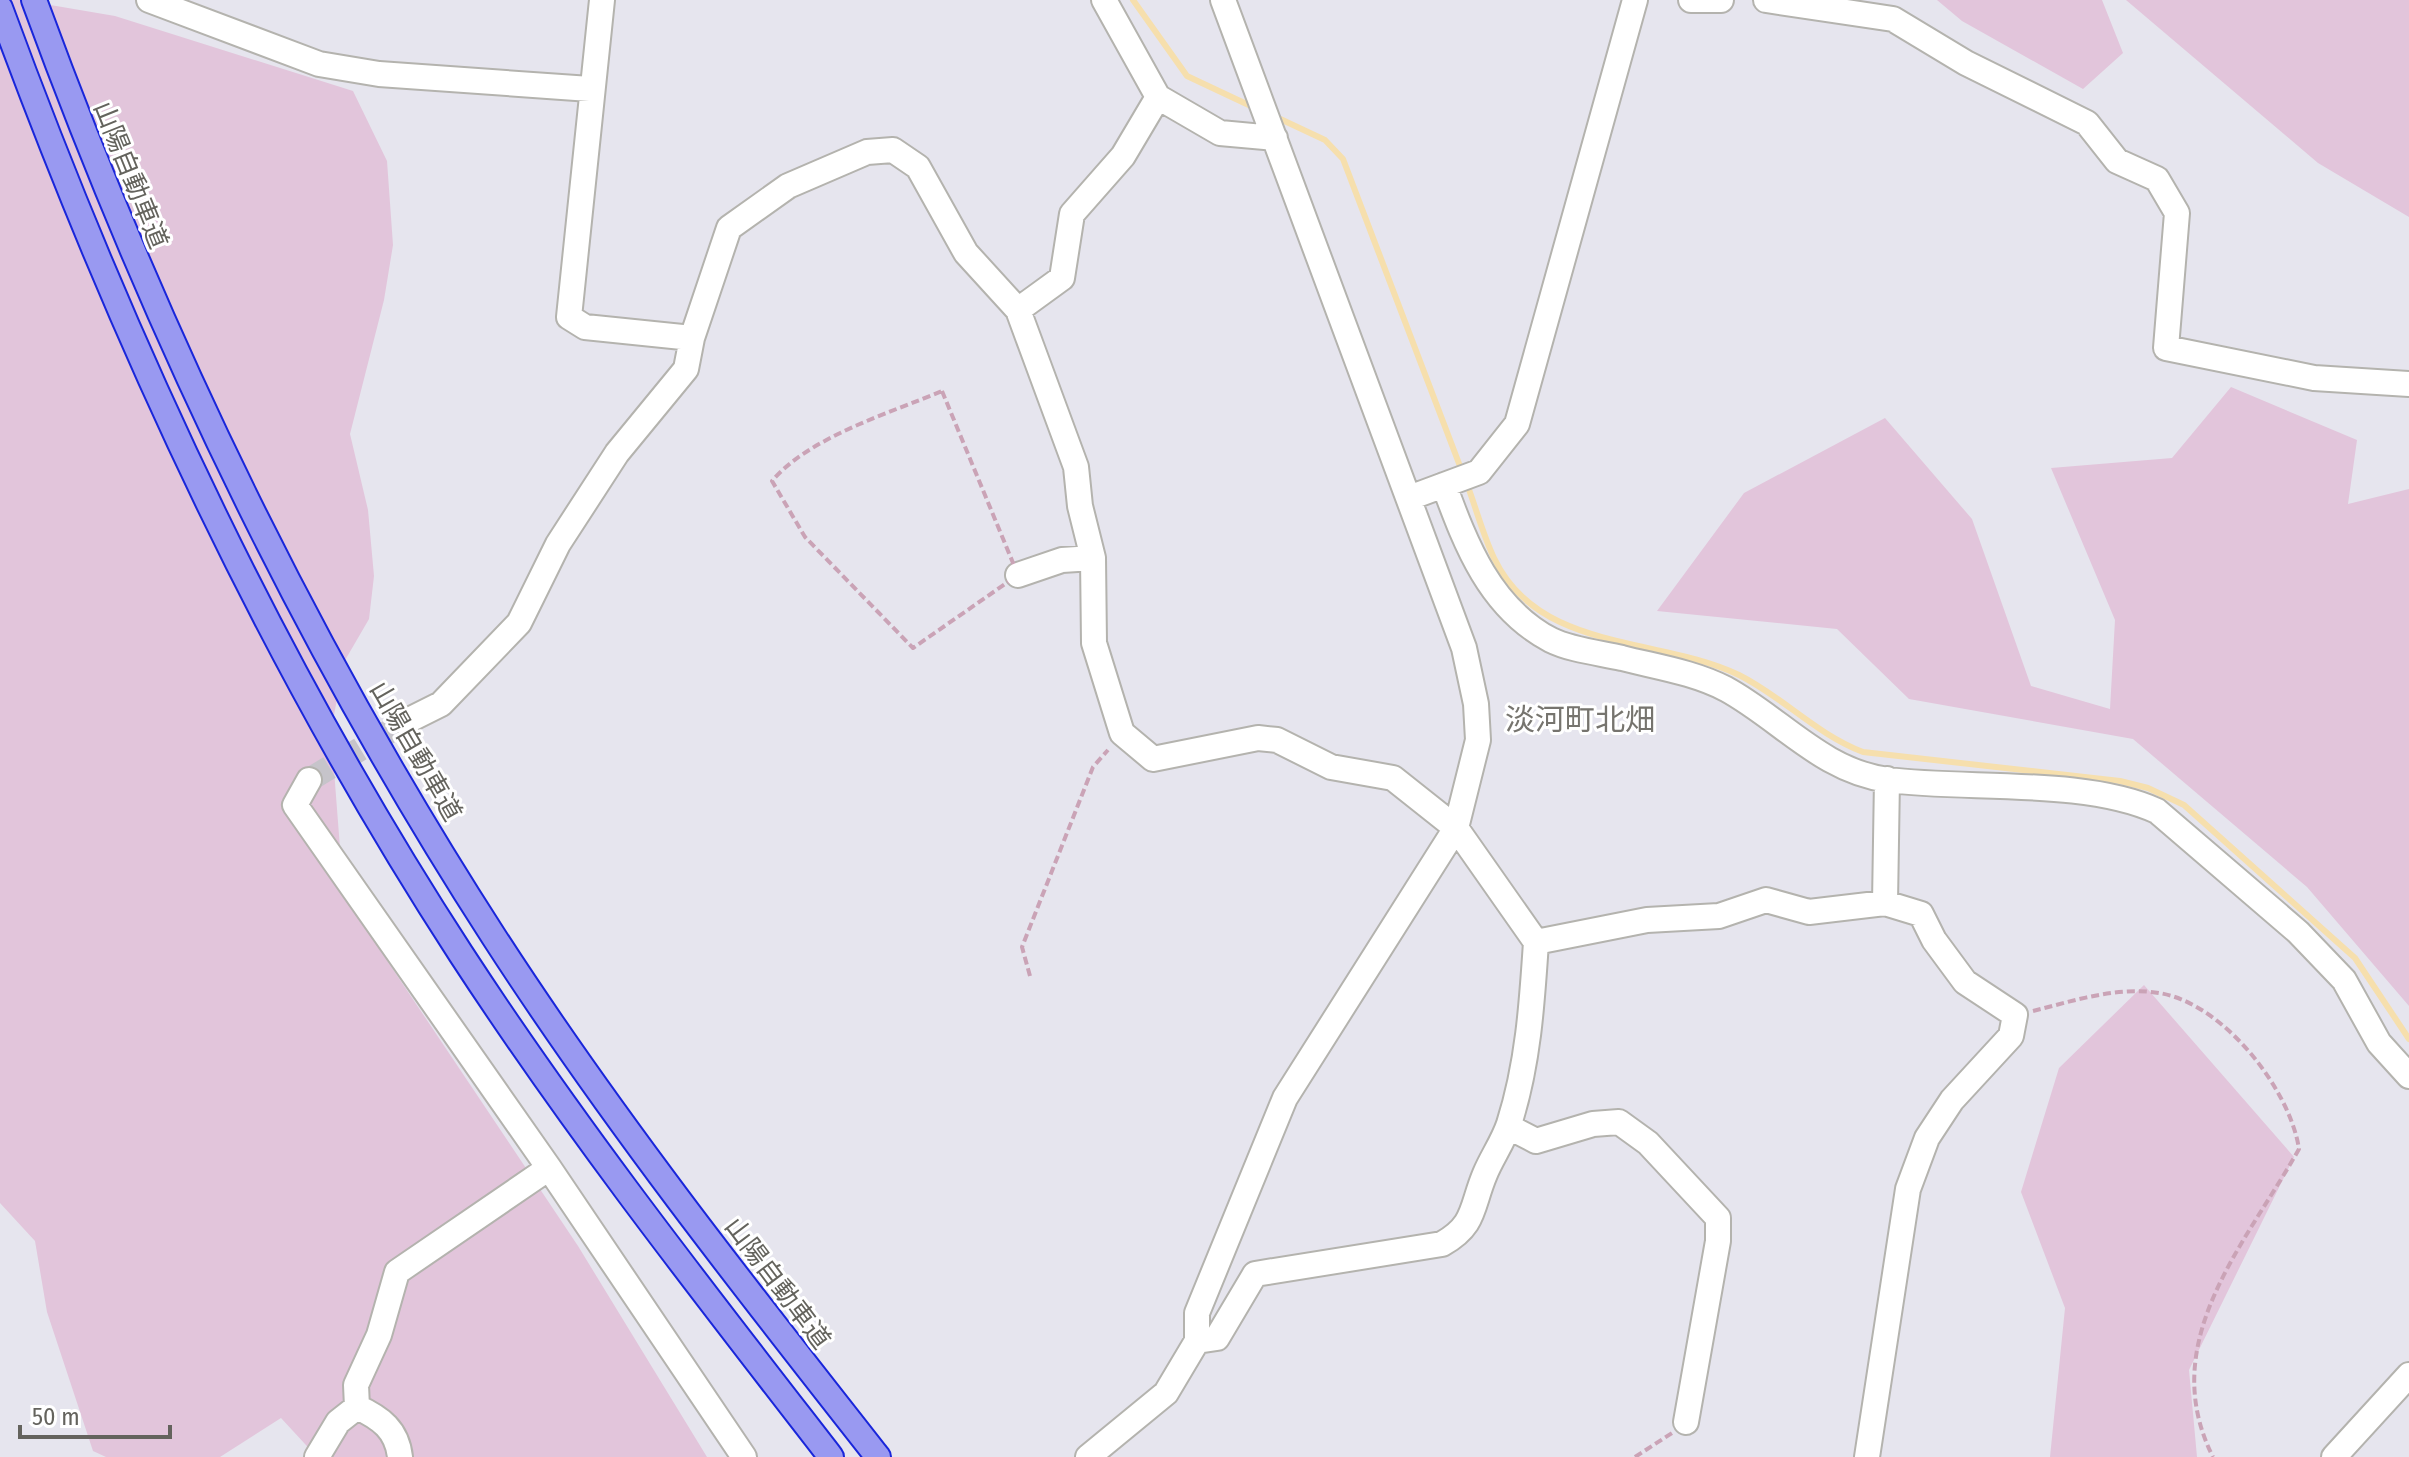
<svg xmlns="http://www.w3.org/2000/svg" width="2409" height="1457" font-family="'Fira Sans Condensed','Noto Sans JP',sans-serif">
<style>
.green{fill:#e2c5db}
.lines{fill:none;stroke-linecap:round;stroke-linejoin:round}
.stream{stroke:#f6dfad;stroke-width:6}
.minor-tunnel{stroke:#c6c4ca;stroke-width:24;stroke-dasharray:24 12;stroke-linecap:butt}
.minor-casing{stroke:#b4b3ae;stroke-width:28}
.highway-casing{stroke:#1926da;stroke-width:28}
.path{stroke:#caa3b6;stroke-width:4;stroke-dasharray:8 4;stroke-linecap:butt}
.minor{stroke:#fff;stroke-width:24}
.highway{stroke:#9999f1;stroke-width:24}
.labels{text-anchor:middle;stroke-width:6;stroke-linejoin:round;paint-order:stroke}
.street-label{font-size:26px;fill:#64635d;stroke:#fff}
.quarter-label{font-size:30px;fill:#76746e;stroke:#fff}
</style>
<rect width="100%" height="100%" fill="#e6e5ee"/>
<path class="green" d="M0,0H21L115,16L353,91L387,161L393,245L384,300L350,434L368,510L374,576L369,619L344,662L331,731L343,887L380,950L578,1246L707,1457H317L281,1418L220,1457H106L93,1451L47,1312L35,1241L0,1203Z
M1937,0H2102L2123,53L2083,89L1962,21Z
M2126,0H2409V217L2318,163Z
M2231,387L2357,440L2348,504L2409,489V1006L2307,887L2133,739L1909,699L1837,629L1657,611L1744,493L1885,418L1972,519L2031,686L2110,709L2115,620L2051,468L2172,458Z
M2144,985L2294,1157L2189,1370L2197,1457H2050L2065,1308L2021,1192L2059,1068Z"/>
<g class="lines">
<path class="stream" d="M1133,0L1187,76L1255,108
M1276,117L1325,140L1343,159L1463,474
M1467,484C1476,508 1483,535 1494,558C1539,653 1659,636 1739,675C1783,697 1816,734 1863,752L2120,781L2148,788L2184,805L2355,958L2409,1039"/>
<path class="minor-tunnel" d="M309,780L405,722"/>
<defs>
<path id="minor" d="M149,0L319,64L379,74L590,89
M602,0L569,317L585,327L692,338
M1104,0L1158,97L1220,133L1275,138
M1691,0H1721
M1766,0L1893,19L1966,63L2087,123L2117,161L2157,179L2177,213L2166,348L2314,378L2409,384
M1018,310L1062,278L1072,214L1123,156L1158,97
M1444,485C1466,545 1490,608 1551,640C1571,650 1600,653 1622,658C1657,667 1693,672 1726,689C1781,719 1822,771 1888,780C1967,790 2085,778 2157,811L2298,932L2344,980L2379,1043L2409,1076
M1409,498L1479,472L1517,424L1635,0
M1093,558L1094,643L1122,733L1153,759L1258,738L1277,740L1331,767L1393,778L1456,828L1536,942L1647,920L1719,916L1766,900L1809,912L1885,903L1921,914L1934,940L1965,982L2015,1015L2011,1036L1952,1100L1927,1138L1908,1189L1867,1457
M405,722L441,704L519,623L558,544L617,453L686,369L692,338L729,228L788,186L867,152L893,150L918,167L966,253L1018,310L1076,467L1080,506L1093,558L1062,560L1018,575
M309,780L295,805L549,1168L744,1457
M1885,903L1887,779
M1509,1127L1536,1141L1593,1124L1619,1122L1648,1143L1718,1218V1241L1686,1422
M1197,1341L1217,1338L1255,1274L1442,1244C1476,1225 1471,1207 1485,1174C1492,1157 1503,1142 1509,1124C1528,1065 1532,1004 1536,942
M357,1407L356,1385L379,1335L397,1272L549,1168
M357,1407C381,1418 397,1430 400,1457
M317,1457L338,1422L357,1407
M1088,1457L1166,1393L1197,1341V1313L1285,1098L1456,828L1478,740L1476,704L1464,648L1223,0
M2334,1457L2409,1375"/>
<path id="highway" d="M34,0C154,328 304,643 494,937C611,1118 745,1288 878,1457
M0,8C121,338 269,659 461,954C575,1129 704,1293 831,1457"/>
</defs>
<use href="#minor" class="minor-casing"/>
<use href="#highway" class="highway-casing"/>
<path class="path" d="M942,391L1018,575L913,648L805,537L772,481C809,437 890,413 942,391Z
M1030,976L1022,947L1093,767L1108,750
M2033,1011C2073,1001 2117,986 2159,993C2223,1003 2290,1089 2299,1149C2245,1245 2155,1342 2213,1457
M1635,1457L1672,1433"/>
<use href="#minor" class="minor"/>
<use href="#highway" class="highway"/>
</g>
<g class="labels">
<g class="street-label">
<text transform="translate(131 175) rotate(68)" y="9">山陽自動車道</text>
<text transform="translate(416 751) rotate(60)" y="9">山陽自動車道</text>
<text transform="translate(778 1283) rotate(53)" y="9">山陽自動車道</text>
</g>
<g class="quarter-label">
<text x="1580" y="730">淡河町北畑</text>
</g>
</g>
<path d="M20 1425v12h150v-12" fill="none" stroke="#64635d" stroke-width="4"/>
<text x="32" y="1425" font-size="24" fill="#64635d" stroke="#ffffff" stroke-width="6" paint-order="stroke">50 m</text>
</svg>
